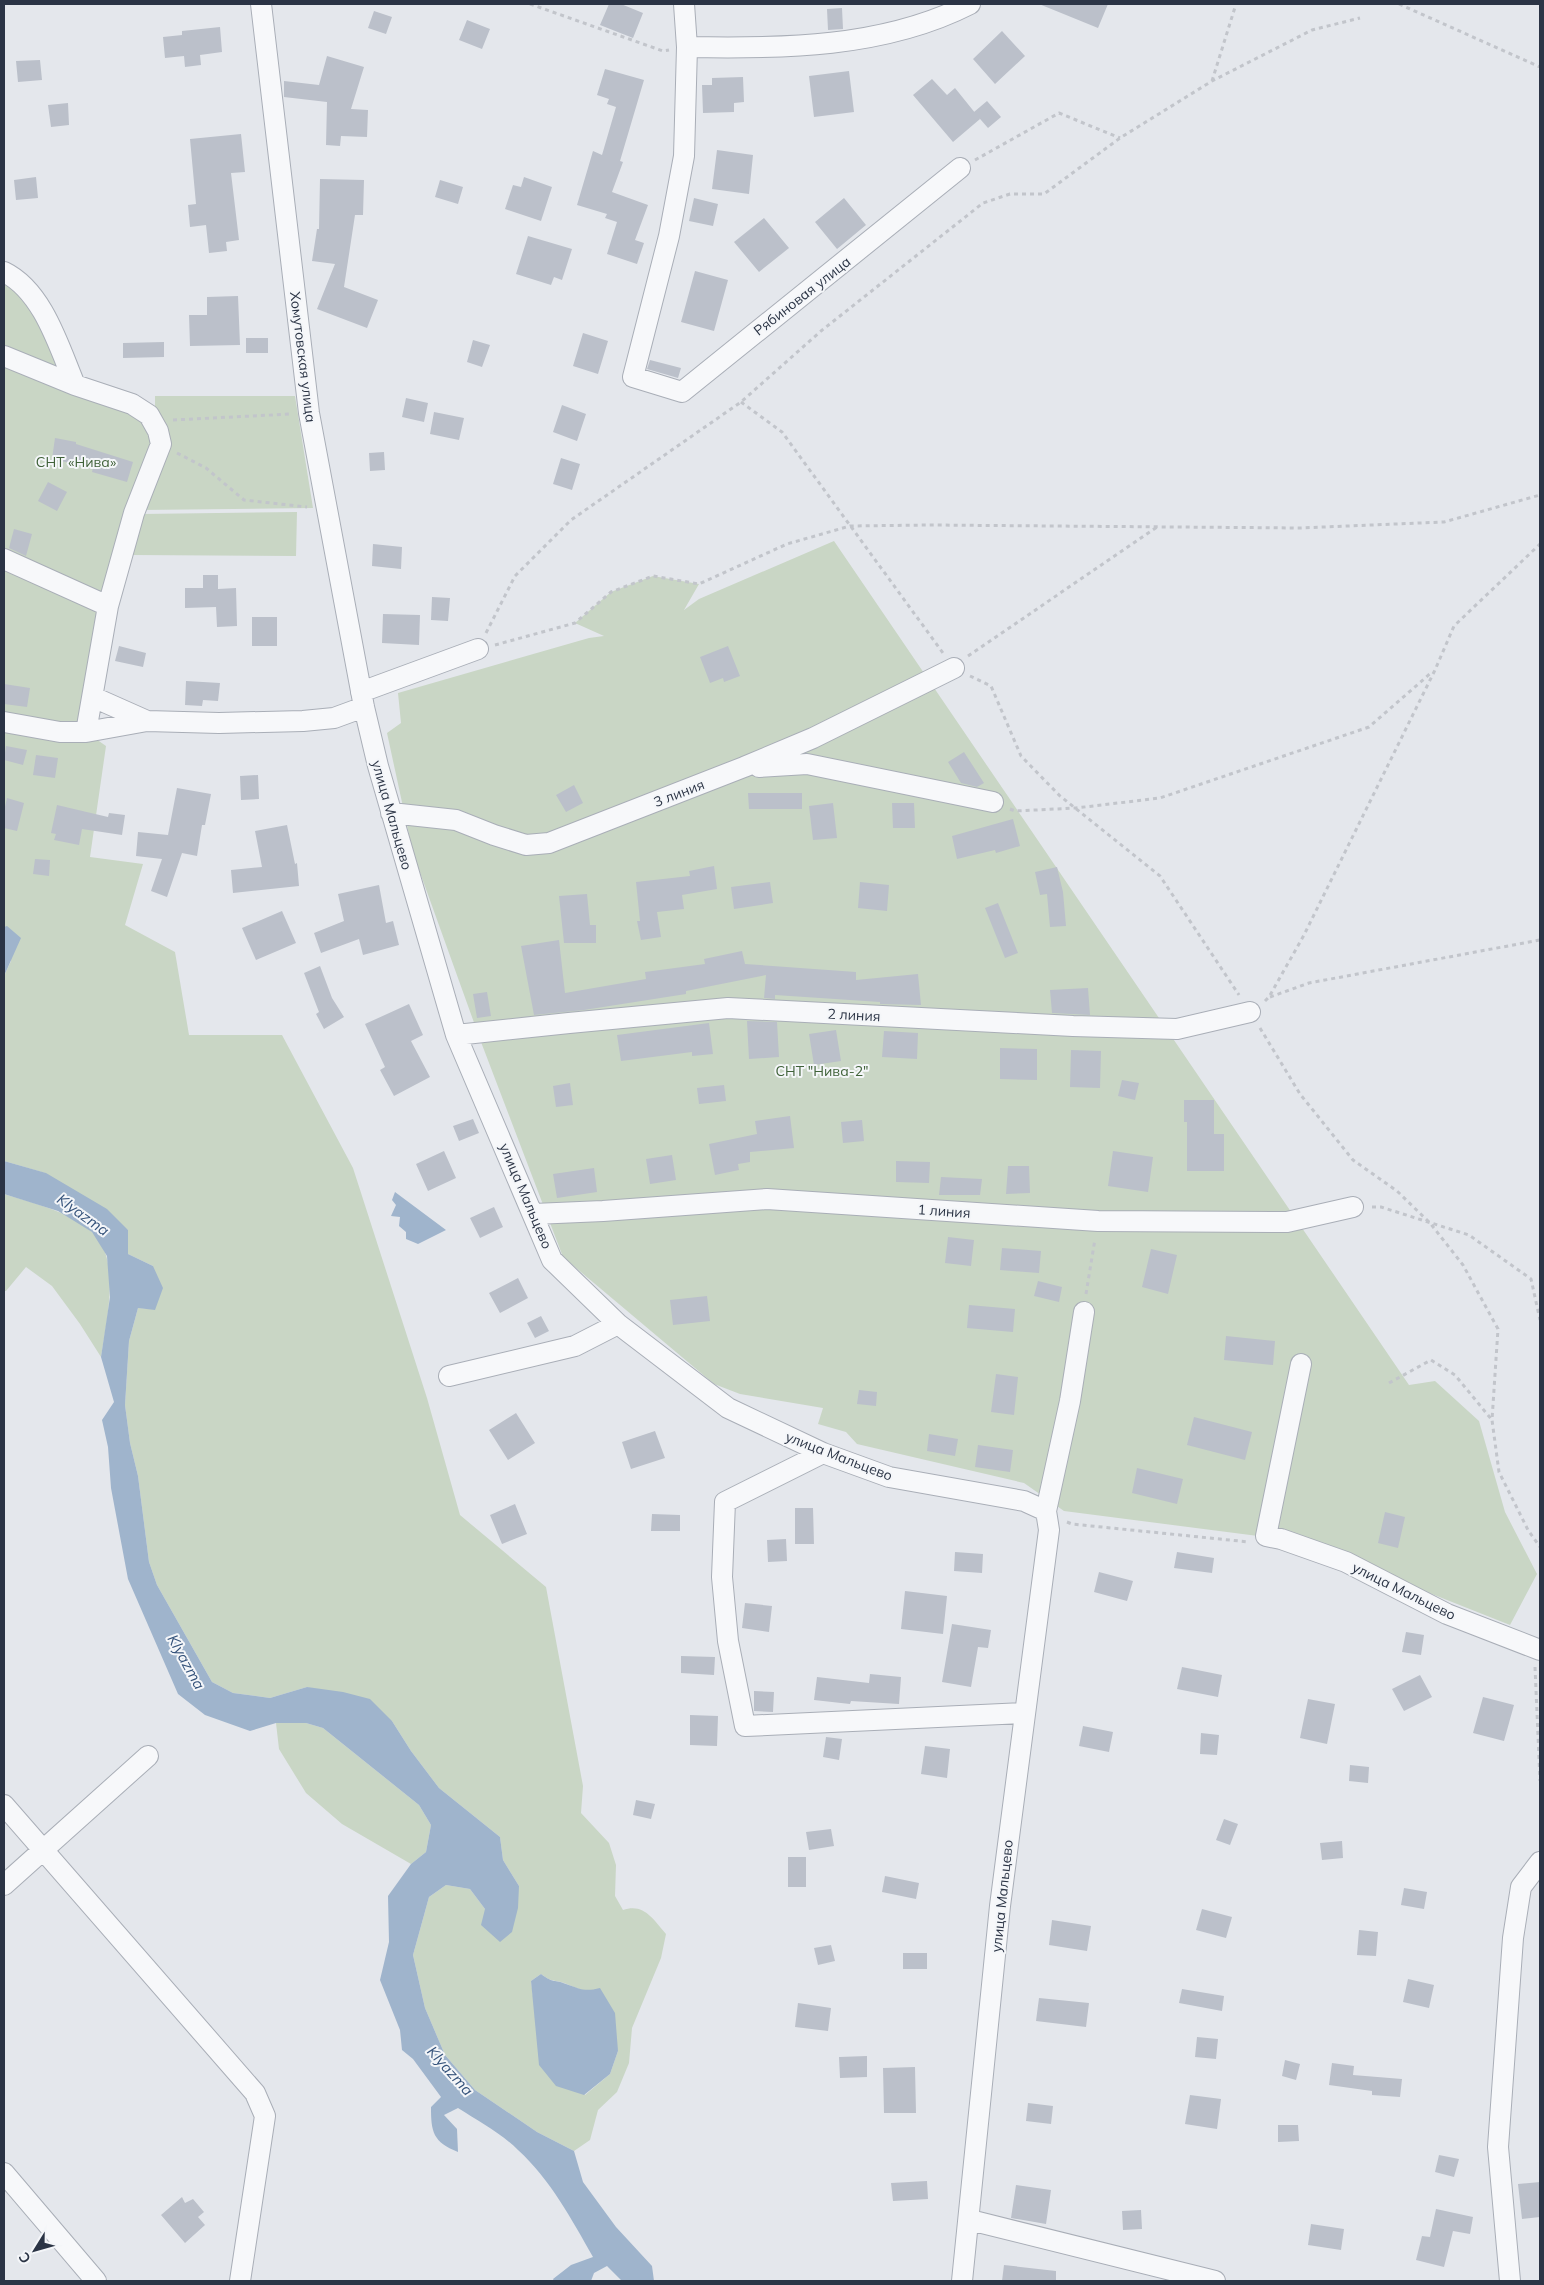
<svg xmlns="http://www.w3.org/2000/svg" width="1544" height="2285" font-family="Mulish,sans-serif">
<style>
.green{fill:#c9d6c5;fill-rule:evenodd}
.water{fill:#9fb4cc}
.building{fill:#bbc0ca}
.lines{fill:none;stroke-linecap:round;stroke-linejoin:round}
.minor-casing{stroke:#a9aeb7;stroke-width:22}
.path{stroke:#c2c5cb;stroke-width:3;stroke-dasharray:4 4;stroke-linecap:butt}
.minor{stroke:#f7f8fa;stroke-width:20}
.labels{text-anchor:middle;stroke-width:4;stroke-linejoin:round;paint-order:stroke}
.street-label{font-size:14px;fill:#2b3445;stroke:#f4f6f9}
.park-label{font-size:14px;fill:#3f6138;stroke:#f4f6f9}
.water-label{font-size:15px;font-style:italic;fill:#34527a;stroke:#f4f6f9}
</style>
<rect width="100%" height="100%" fill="#e4e7ec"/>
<path class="green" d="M4,272L17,278L75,385L132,404L158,431L134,513L86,732L106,746L90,857L143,864L125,925L175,952L189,1035H282L353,1168L427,1398L460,1515L546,1587L583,1786L581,1813L609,1843L616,1865L615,1896L623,1910C644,1903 653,1919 666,1934L661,1958L632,2028L629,2063L617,2092L598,2110L590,2140L574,2151L537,2132L475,2090L445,2055L425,2008L413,1955L429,1897L446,1885L470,1889L485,1909L519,1886L503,1860L500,1837L439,1788L411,1751L392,1721L307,1687L270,1698L233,1693L212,1682L157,1585L149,1562L138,1476L130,1443L125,1405L129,1341L138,1308L155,1309L153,1266L128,1254V1230L45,1173L4,1161V976L11,961L4,927ZM541,1974C553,1983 552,1979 564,1983C573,1986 578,1990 588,1991L618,2051L610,2074L585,2095L537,2027L531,1981Z
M155,396H295L313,508L140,510L168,440L155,410Z
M297,512L296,556L132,555L141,514Z
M834,541L1409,1385L1435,1381L1479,1421L1505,1512L1537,1574L1510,1625L1263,1527L1258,1536L1064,1511L1024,1483L857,1444L846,1432L818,1424L823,1408L740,1394L714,1384L563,1257L481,1042L413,853L387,733L401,723L398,693L589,638L604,636L575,623L611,592L653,576L699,584L684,610L699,599Z
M4,1194C32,1203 69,1211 92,1232C122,1258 106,1323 101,1357L80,1324L52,1286L26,1267L6,1291H4Z
M276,1723H306L323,1728L419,1805L431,1825L426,1852L411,1864L342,1824L306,1793L279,1749Z"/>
<path class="water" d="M7,926L21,938L4,976V927Z
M4,1161L46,1173L107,1209L128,1230V1254L153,1266L163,1288L155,1310L138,1308L129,1341L125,1405L130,1443L138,1476L149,1562L157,1585L212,1682L233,1693L270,1698L307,1687L343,1692L370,1699L392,1721L411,1751L439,1788L500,1837L503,1860L519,1886L518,1908L512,1932L500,1942L481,1925L485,1909L470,1889L446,1885L429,1897L413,1955L425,2008L445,2055L475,2090L537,2132L574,2151L583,2182L616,2227L652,2266L654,2281H622L607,2266L594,2273L591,2281H554L553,2279L571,2265L593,2257C572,2220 550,2179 518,2150C501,2133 478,2121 458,2108L444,2115L457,2129L458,2152C433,2142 431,2132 431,2107L441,2097L413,2059L402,2050L400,2030L380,1980L389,1942L388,1896L411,1864L426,1852L431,1825L419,1805L323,1728L306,1723H276L250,1731L205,1715L178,1694L128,1579L111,1488L108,1447L102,1420L114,1402L101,1357L110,1297L107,1256L92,1232L58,1211L4,1194Z
M395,1192L446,1230L418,1244L406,1239V1232L399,1226L400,1217L391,1216L396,1205L392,1200Z
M541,1974C554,1984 554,1979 566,1984C580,1989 585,1992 600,1988L615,2013L618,2051L610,2074L584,2095L556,2086L539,2065L531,1981Z"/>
<path class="building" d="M609,4H621L643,13L633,38L600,25Z
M1039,4H1108L1098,28Z
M842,8L843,29L828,30L827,9Z
M374,11L392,17L386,34L368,28Z
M467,20L490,29L482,49L459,40Z
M220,27L222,52L200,55L201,65L185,67L184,56L165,58L163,37L182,35V31Z
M1002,31L1025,56L995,84L973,59Z
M327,56L364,67L351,109L368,110L367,137L341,136L340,146L326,145L327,102L284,97V81L319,85Z
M40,60L42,80L18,82L16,61Z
M605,69L644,80L620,161L623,162L612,192L648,205L635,240L644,243L637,264L607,254L617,222L605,218L607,214L577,205L593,151L602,155L616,107L607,104L609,99L597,95Z
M849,71L854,112L814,117L809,76Z
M743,77L744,102L734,103V112L703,113L702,85H712V78Z
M932,79L947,95L955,88L980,119L953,142L913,95Z
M987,101L1001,117L988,128L974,112Z
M68,103L69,125L51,127L48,105Z
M241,134L245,172L231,173L239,240L226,242L227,251L209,253L206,225L190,227L188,205L196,204L190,139Z
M717,150L753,155L749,194L712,189Z
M36,177L38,198L16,200L14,180Z
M524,177L552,187L541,221L505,209L513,185L521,187Z
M320,179L364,180L363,215H355L344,287L378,300L367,328L317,309L335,264L312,261L317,229H319Z
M440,180L463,187L458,204L435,197Z
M694,198L718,204L713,226L689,221Z
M844,198L866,225L837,249L815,222Z
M764,218L789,248L759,272L734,242Z
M528,236L572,249L562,280L554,277L551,285L516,274Z
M695,271L728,280L714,331L681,322Z
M238,296L240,345L190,346L189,315H207V297Z
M583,333L608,341L598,374L573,366Z
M246,338H268V353H246Z
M473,340L490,345L482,367L467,362Z
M164,342V357L123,358V343Z
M650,360L681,368L678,378L647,369Z
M406,398L428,403L424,422L402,417Z
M562,405L586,414L577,441L553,432Z
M434,412L464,418L459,440L430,434Z
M55,438L76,442V444L133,462L127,482L92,472L93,468L52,459Z
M384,452L385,470L370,471L369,453Z
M561,458L580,464L572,490L553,484Z
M48,482L67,492L57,511L38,501Z
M14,529L32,534L26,556L9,548Z
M373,544L402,547L401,569L372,566Z
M203,575H218V589L236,588L237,626L217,627L216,607L185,608V588H203Z
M432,597L450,598L448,621L431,620Z
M383,614L420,615L419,645L382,643Z
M252,617H277V646H252Z
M119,646L146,653L143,667L115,661Z
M728,646L740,676L724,682L723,678L710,683L700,657Z
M186,681L220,683L218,701L203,700L202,706L185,705Z
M4,684L30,688L27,707L4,704Z
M6,746L27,750L23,765L4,760Z
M964,752L984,783L977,787L961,783L948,762Z
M36,755L58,758L55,778L33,775Z
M258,775L259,799L241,800L240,776Z
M574,785L583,803L566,812L556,795Z
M177,788L211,794L205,825H202L197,856L182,853L167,897L151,891L162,859L136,856L138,832L168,835Z
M748,793H802V809H749Z
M7,798L24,803L17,831L4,828V811Z
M833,803L837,838L813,840L809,806Z
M892,803H914L915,828H893Z
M57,805L108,817L109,813L125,815L122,835L82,829L79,845L54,840L56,834L51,833Z
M1013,819L1020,846L996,853L995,850L957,859L952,836Z
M287,825L295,864L297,863L299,886L233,893L231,870L262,867L255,831Z
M35,859L50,860L49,876L33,874Z
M714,866L717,889L682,895L684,909L657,912L661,937L641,940L637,921H640L636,882L690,876L689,871Z
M1057,867L1063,892L1066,926L1050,927L1047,894L1040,895L1035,872Z
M770,882L773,903L734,909L731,887Z
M860,882L889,885L887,911L858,908Z
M379,885L386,923L393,921L399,945L363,955L359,939L321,953L314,933L344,921L338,894Z
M587,894L590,925H596V943H564L559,896Z
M998,903L1018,953L1005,958L985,908Z
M282,911L296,943L256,960L242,928Z
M559,940L565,993L646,979L645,972L705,964L704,959L742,951L745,964L856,972V980L918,974L921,1005L880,1004V1002L775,995V999L764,998L766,975L686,991V994L584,1010L534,1015L521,946Z
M320,966L332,998L344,1017L324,1029L316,1014L319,1012L304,973Z
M1088,988L1090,1015L1052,1013L1050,990Z
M487,992L491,1016L477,1018L473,994Z
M409,1004L423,1035L411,1041L430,1077L394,1096L380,1070L385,1067L365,1024Z
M747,1021L777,1022L779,1057L749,1059Z
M709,1023L713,1054L692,1056V1052L621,1061L617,1035Z
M836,1030L841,1061L814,1065L809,1034Z
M884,1031L918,1033L917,1059L882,1057Z
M1000,1048L1037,1049V1080L1000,1079Z
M1071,1050L1101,1051L1100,1088L1070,1087Z
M1122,1080L1139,1083L1135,1100L1118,1096Z
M570,1083L573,1105L556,1107L553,1086Z
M724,1085L726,1101L699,1104L697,1088Z
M1184,1100H1214V1134H1224V1171H1187V1122H1184Z
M790,1116L794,1148L750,1152V1162L738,1164L739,1170L715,1175L709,1144L757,1134L755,1121Z
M473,1119L479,1133L459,1141L453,1126Z
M862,1120L864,1141L843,1143L841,1122Z
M444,1151L456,1178L428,1191L416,1164Z
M1113,1151L1153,1157L1148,1192L1108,1186Z
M672,1155L676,1180L650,1184L646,1159Z
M896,1161L930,1162L929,1183L896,1182Z
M1008,1166H1029L1030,1193L1006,1194Z
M594,1168L597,1192L557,1198L553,1174Z
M941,1177L982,1179L980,1195H939Z
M494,1207L503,1227L480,1238L470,1218Z
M948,1237L974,1240L971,1266L945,1263Z
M1002,1248L1041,1251L1039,1273L1000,1270Z
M1151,1249L1177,1255L1168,1294L1142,1287Z
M518,1278L528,1298L500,1313L489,1293Z
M1038,1281L1062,1287L1059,1302L1034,1296Z
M707,1296L710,1321L673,1325L670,1300Z
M969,1305L1015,1309L1013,1332L967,1328Z
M541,1316L549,1331L535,1338L527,1323Z
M1226,1336L1275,1341L1273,1365L1224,1360Z
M996,1374L1018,1377L1014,1415L991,1412Z
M859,1390L877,1392L876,1406L857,1404Z
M516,1413L535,1443L508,1460L489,1430Z
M1194,1417L1252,1432L1245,1460L1187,1445Z
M655,1431L665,1458L631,1469L622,1442Z
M929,1434L958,1439L955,1456L927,1451Z
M978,1445L1013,1450L1010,1472L975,1467Z
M1137,1468L1183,1479L1177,1504L1132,1493Z
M515,1504L527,1534L502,1544L490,1515Z
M795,1508H813L814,1544H795Z
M1385,1512L1405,1517L1398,1548L1378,1543Z
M652,1514L680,1515V1531H651Z
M786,1539L787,1561L768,1562L767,1540Z
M955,1552L983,1554L982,1573L954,1571Z
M1177,1552L1214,1558L1212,1573L1174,1568Z
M1099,1572L1133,1581L1127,1601L1094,1592Z
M905,1591L947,1596L943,1634L901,1629Z
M745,1603L772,1606L769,1632L742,1628Z
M952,1624L991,1630L988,1648L978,1647L971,1687L942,1682Z
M1406,1632L1424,1635L1421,1655L1402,1652Z
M681,1656L715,1657L714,1675L681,1673Z
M1182,1667L1222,1675L1218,1697L1177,1689Z
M870,1674L901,1677L899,1704L851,1701L850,1704L814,1700L817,1677L869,1683Z
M1420,1675L1432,1697L1404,1711L1392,1689Z
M754,1691L774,1692L773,1712L754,1711Z
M1483,1697L1514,1705L1504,1741L1473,1733Z
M1308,1699L1335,1704L1327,1744L1300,1738Z
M690,1715L718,1716L717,1746L690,1745Z
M1083,1726L1113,1732L1109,1752L1079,1746Z
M1201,1733L1219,1735L1217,1755L1200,1754Z
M826,1737L842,1739L839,1760L823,1757Z
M925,1746L950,1749L947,1778L921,1774Z
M1350,1765L1369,1767L1368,1783L1349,1781Z
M636,1800L655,1804L651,1819L633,1815Z
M1224,1819L1238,1824L1230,1845L1216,1840Z
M831,1829L834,1846L809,1850L806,1832Z
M1342,1841L1343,1858L1322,1860L1320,1843Z
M788,1857H806V1887H788Z
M885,1876L919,1883L916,1899L882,1892Z
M1404,1888L1427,1892L1424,1909L1401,1905Z
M1202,1909L1232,1917L1226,1938L1196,1930Z
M1052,1920L1091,1926L1087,1951L1049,1945Z
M1359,1930L1378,1932L1376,1956L1357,1955Z
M831,1945L835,1961L818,1965L814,1948Z
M903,1953H927V1969H903Z
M1408,1979L1434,1985L1429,2008L1403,2002Z
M1182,1989L1224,1996L1222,2011L1179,2003Z
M1039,1998L1089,2003L1086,2027L1036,2021Z
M798,2003L831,2008L828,2031L795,2027Z
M1197,2037L1218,2039L1216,2059L1195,2057Z
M867,2056V2077L840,2078L839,2057Z
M1285,2060L1300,2064L1296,2080L1282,2076Z
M1332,2063L1354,2066L1353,2075L1402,2079L1400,2097L1372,2095V2091L1329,2085Z
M915,2067L916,2113H884L883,2068Z
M1190,2095L1221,2099L1217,2129L1185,2124Z
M1028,2103L1053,2106L1051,2124L1026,2121Z
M1278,2125H1298L1299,2141L1278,2142Z
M1439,2155L1459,2159L1454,2177L1435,2172Z
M927,2181L928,2199L893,2201L891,2183Z
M1540,2182V2217L1522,2219L1518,2184Z
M1016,2185L1051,2190L1046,2224L1011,2218Z
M182,2197L185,2203L193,2199L204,2212L198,2217L205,2225L185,2243L161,2215Z
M1436,2209L1473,2217L1470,2234L1453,2231L1444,2267L1416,2260L1422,2236L1430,2237Z
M1141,2210L1142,2229L1123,2230L1122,2211Z
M1311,2224L1344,2229L1341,2250L1308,2245Z
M1004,2265L1056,2271V2281H1002Z"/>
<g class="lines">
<defs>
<path id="minor" d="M261,4L309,413L364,707L378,766L456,1035L552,1260L618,1324L728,1408L823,1453L889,1477L1024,1501L1046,1511
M684,4L687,47
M960,168L682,392L633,377L669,236L684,156L687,47C781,49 884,48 970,4
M4,272C43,291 59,347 75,385L132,404L149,415L158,431L161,444L134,513L108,606L86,732
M4,356L75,385
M4,559L108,606
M361,692L478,649
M93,697L147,721L219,723L303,721L334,718L364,707
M4,722L60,732H86L147,721
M759,767L807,764L993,802
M391,813L456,820L494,835L526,845L549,843L744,767L813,738L954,668
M456,1035L569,1023L728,1008L1073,1026L1177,1029L1250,1012
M534,1214L603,1211L767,1199L1098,1221L1287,1222L1353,1207
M1301,1364L1266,1536L1281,1539L1346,1562L1447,1614L1540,1650
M449,1376L575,1346L618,1324
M823,1453L725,1502L722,1577L728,1641L745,1726L1024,1713
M4,1805L255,2093L265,2116L240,2281
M4,1885L148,1756
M4,2173L96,2281
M970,2220L1215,2281
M962,2281L1000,1906L1049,1530L1046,1511L1070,1401L1084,1312
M1510,2281L1498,2147L1513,1938L1521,1887L1540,1862"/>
</defs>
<use href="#minor" class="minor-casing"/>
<path class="path" d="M530,4L663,51L669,50
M1399,4L1540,67
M1212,81L1236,4
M975,160L1059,113L1120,138
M741,402L782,432L943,653
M173,420L291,414
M177,453L206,468L244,500L307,507
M486,633L515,576L571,520L741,402L821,331L983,203L1010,194H1044L1120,138L1212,81L1312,30L1360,18
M495,645L575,623L611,592L653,576L699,584L787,544L850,526L931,525L1300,528L1444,522L1540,495
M968,656L1157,527
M970,676L991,686L1021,756L1060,796L1160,876L1239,995
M1010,809L1015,811L1076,808L1160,798L1369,727L1432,672
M1270,997L1309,983L1540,940
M1265,1001L1269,997L1304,935L1435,670L1454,626L1540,544
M1260,1028L1300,1094L1353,1160L1397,1191L1430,1223L1463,1265L1498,1329L1492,1420L1499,1472L1528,1530L1540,1547
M1372,1207H1381L1469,1235L1531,1279L1540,1320
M1086,1294L1095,1239
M1389,1383L1431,1360L1455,1375L1492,1420
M1067,1522L1072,1524L1249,1542
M1535,1667L1540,1781"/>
<use href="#minor" class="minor"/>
</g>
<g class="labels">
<g class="street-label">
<text transform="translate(802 296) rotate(-38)" y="5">Рябиновая улица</text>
<text transform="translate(303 357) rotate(83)" y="5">Хомутовская улица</text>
<text transform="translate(679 793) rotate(-21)" y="5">3 линия</text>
<text transform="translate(392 815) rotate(74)" y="5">улица Мальцево</text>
<text transform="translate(854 1015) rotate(3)" y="5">2 линия</text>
<text transform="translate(526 1196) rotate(67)" y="5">улица Мальцево</text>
<text transform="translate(944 1211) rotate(4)" y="5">1 линия</text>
<text transform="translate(839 1456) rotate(21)" y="5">улица Мальцево</text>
<text transform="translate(1404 1591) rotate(26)" y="5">улица Мальцево</text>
<text transform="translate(1002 1896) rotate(-84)" y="5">улица Мальцево</text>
</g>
<g class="park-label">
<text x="76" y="467">СНТ «Нива»</text>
<text x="822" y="1076">СНТ "Нива-2"</text>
</g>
<g class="water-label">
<text transform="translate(83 1215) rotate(36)" y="5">Klyazma</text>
<text transform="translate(186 1662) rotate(61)" y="5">Klyazma</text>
<text transform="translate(450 2071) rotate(48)" y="5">Klyazma</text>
</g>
</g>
<rect width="1544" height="2285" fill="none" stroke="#2b3445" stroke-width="10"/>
<g transform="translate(35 2250) rotate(233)" stroke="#f4f6f9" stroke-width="4" paint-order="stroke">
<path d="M0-4L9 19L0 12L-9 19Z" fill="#2b3445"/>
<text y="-8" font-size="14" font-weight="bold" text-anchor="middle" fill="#2b3445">С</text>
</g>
</svg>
